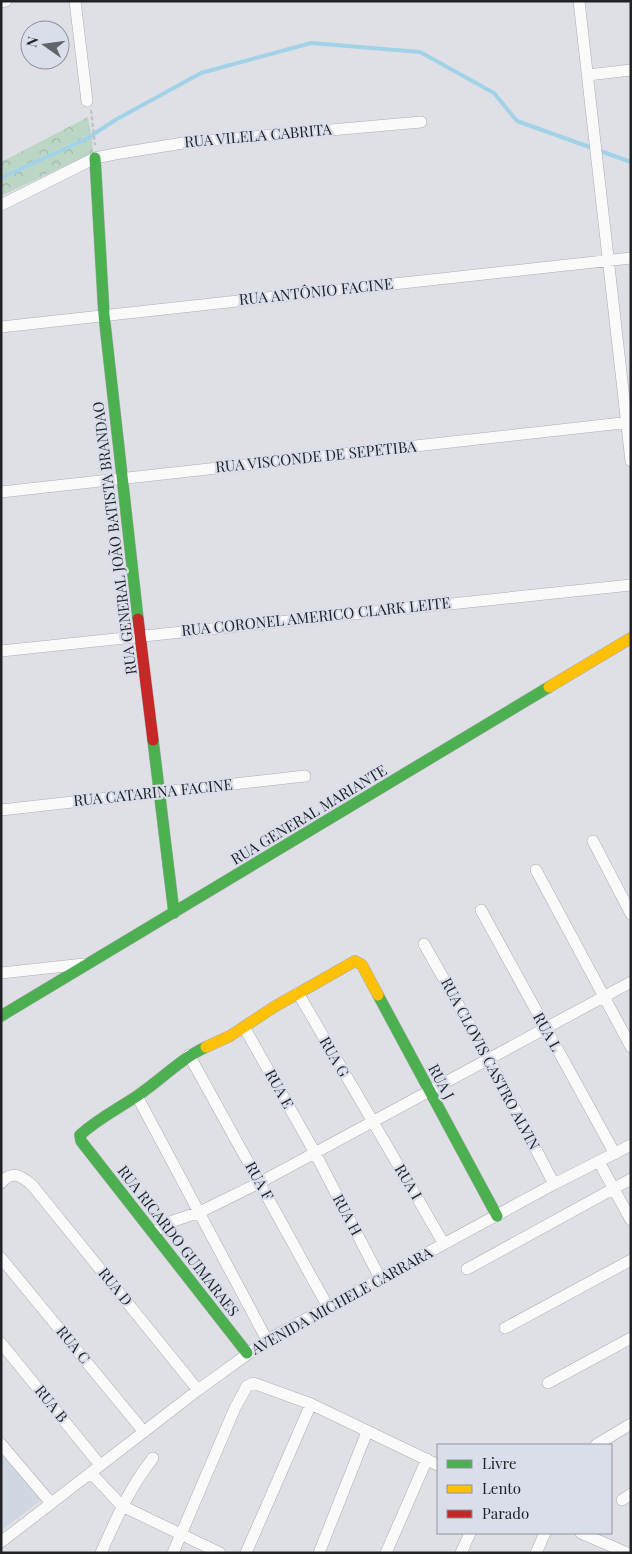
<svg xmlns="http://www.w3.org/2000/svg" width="632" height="1554" font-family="'Playfair Display',serif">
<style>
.built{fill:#d1d6e3}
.forest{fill:url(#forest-crowns)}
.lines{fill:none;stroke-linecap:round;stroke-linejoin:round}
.stream{stroke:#a2d2e7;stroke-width:4}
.street-casing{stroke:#abadb1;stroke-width:12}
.fast-casing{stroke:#abadb1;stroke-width:12}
.slow-casing{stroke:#abadb1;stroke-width:12}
.jam-casing{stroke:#abadb1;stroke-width:12}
.path{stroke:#bdbec1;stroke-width:2;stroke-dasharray:4 2.5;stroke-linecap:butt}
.street{stroke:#fafafb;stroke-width:11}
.fast{stroke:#4caf50;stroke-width:11}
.slow{stroke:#ffc107;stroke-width:11}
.jam{stroke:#c62828;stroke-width:11}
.labels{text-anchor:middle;stroke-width:4.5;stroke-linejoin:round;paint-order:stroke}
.street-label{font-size:15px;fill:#202226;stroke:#dadeea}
</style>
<defs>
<pattern id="forest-crowns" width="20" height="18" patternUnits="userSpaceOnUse" patternTransform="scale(1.25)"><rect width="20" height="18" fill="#bcd6c6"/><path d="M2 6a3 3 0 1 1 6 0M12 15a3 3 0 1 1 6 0" fill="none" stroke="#a1b7aa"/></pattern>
</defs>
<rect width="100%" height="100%" fill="#dee0e6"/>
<path class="built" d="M1,1452L41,1500L1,1531Z"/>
<path class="forest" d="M88,117L91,134L1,177V162Z
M92,136L93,153L1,196V180Z"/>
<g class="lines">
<path class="stream" d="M1,178L86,139L117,119L201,73L311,43L420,52L494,93L517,121L631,162"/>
<defs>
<path id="street" d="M75,1L87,101
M579,1L631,461
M1,2L6,1
M588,75L631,70
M1,205L95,158L115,154L183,143L421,122
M1,327L631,258
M1,492L631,422
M1,651L631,585
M1,810L305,776
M593,841L631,914
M536,870L631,1047
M481,910L615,1154
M424,944L489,1059L554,1184
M1,973L84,964
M298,993L444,1244
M244,1027L314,1151L381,1280
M189,1055L328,1307
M137,1096L267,1340
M599,1162L631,1220
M1,1183C12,1170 20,1175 32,1185L198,1390
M153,1233L170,1222L200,1212L259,1183L631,982
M1,1258L144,1432
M467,1269L631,1179
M505,1328L631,1260
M1,1343L100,1465
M548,1383L631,1338
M1,1444L51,1503
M596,1445L631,1424
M91,1473L122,1506L220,1553
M622,1500L631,1494
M581,1533L627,1553
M1,1542L198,1390L267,1340L554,1184L631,1145
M101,1553C116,1519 130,1487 153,1458
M173,1553L235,1408L247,1386L253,1383L311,1404L438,1465
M246,1553L311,1404
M319,1553L367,1432
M386,1553L427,1459
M461,1553L470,1533
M536,1553L545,1533"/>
<path id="fast" d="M95,158L104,315L138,619
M153,740L174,913
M378,995L497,1216
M1,1016L549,687
M206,1047C180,1059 161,1080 137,1096C116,1110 99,1118 80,1135L81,1141L247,1353"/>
<path id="slow" d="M549,687L631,638
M206,1047L230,1036L274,1007L355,961L362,965L378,995"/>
<path id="jam" d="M138,619L153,740"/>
</defs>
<use href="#street" class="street-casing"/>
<use href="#fast" class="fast-casing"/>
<use href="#slow" class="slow-casing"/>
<use href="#jam" class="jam-casing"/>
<path class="path" d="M91,110L95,145"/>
<use href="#street" class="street"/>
<use href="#fast" class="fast"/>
<use href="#slow" class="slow"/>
<use href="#jam" class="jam"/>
</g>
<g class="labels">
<g class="street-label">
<text transform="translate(258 136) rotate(-5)" y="5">RUA VILELA CABRITA</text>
<text transform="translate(316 292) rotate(-6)" y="5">RUA ANTÔNIO FACINE</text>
<text transform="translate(316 457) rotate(-6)" y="5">RUA VISCONDE DE SEPETIBA</text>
<text transform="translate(115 538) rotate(-97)" y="5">RUA GENERAL JOÃO BATISTA BRANDAO</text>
<text transform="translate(316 617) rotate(-6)" y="5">RUA CORONEL AMERICO CLARK LEITE</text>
<text transform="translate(153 793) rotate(-6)" y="5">RUA CATARINA FACINE</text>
<text transform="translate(309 815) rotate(-31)" y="5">RUA GENERAL MARIANTE</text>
<text transform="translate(547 1032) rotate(61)" y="5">RUA L</text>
<text transform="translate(334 1057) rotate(60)" y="5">RUA G</text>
<text transform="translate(490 1064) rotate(62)" y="5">RUA CLOVIS CASTRO ALVIN</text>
<text transform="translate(441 1082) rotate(62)" y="5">RUA J</text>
<text transform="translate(279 1089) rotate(61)" y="5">RUA E</text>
<text transform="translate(259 1181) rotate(61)" y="5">RUA F</text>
<text transform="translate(408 1182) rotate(59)" y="5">RUA I</text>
<text transform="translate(347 1215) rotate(62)" y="5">RUA H</text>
<text transform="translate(178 1241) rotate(52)" y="5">RUA RICARDO GUIMARAES</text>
<text transform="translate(115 1287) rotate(51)" y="5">RUA D</text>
<text transform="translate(342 1301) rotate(-29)" y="5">AVENIDA MICHELE CARRARA</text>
<text transform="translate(73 1345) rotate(51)" y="5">RUA C</text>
<text transform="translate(51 1404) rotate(51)" y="5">RUA B</text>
</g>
</g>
<rect width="632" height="1554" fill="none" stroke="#202226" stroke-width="5"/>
<rect x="437" y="1444" width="175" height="90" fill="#dadeea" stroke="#90939c"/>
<rect x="447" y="1460" width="25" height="8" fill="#4caf50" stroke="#90939c"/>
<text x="482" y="1469" font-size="15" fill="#202226">Livre</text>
<rect x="447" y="1485" width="25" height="8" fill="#ffc107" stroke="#90939c"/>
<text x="482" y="1494" font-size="15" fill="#202226">Lento</text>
<rect x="447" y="1510" width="25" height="8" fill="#c62828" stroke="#90939c"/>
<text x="482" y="1519" font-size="15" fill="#202226">Parado</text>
<g transform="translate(45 45) rotate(284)"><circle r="24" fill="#dadeea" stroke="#90939c"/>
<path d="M0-4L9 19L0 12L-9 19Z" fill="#626469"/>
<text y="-8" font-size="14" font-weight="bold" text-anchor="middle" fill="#202226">N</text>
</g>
</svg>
